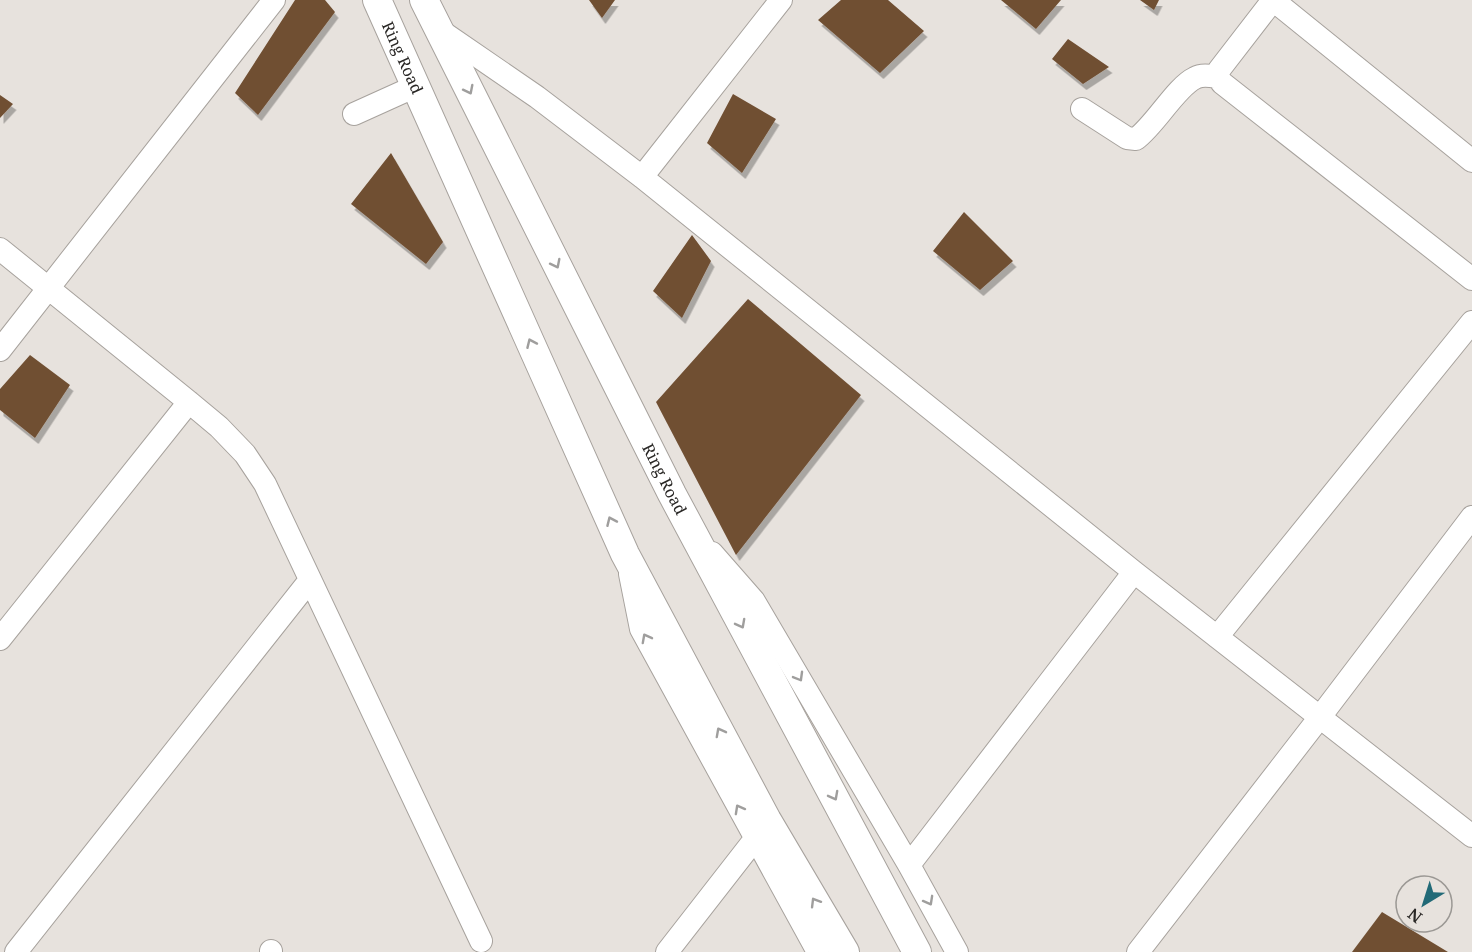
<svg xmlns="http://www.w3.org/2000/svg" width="1472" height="952" font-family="'Noto Serif',serif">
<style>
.building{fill:#704f33;filter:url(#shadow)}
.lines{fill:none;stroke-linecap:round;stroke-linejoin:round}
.minor-casing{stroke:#a7a29d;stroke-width:24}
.tertiary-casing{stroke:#a7a29d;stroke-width:30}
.minor{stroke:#fff;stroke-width:22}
.tertiary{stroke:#fff;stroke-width:28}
.oneway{stroke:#9f9e9d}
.labels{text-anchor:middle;stroke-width:6;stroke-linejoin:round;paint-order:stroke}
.street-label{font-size:16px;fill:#2a2826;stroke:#e7e2dd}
</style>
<defs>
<filter id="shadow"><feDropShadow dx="3.5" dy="6" stdDeviation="0" flood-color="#0004"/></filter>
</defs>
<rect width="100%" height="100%" fill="#e7e2dd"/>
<path class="building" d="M295,0H325L335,12L258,115L235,93Z
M589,0H615L602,18Z
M841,0H888L924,31L880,73L818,20Z
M1001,0H1061L1036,29Z
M1140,0H1159L1154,10Z
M1068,39L1109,67L1083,84L1052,59Z
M733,94L776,119L742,173L707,143Z
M0,95L13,104L0,118Z
M391,153L443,242L426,264L351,204Z
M964,212L1013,261L980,290L933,251Z
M692,235L711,261L682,318L653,291Z
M748,299L861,395L736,555L656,402Z
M30,355L70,385L35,438L0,410V389Z
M1382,912L1448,952H1352Z"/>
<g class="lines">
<defs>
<path id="minor" d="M1273,0L1219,70L1218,77L1222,83L1472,279
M1273,0L1472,161
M438,29L537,97L642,177L1134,572L1472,836
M1082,109L1127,138L1136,139C1156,124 1176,87 1195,78C1202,74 1211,76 1218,77
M354,114L416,86
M642,177L781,0
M0,249L189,402L219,427L245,454L265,484L481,941
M0,350L274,0
M712,553L754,601L909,865L957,952
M630,574L641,629L818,952
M1217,637L1472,322
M0,639L189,402
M909,865L1134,572
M271,951V952
M16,952L310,580
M667,952L755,839
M1138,952L1320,717L1472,517"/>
<g id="tertiary">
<path id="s1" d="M377,0L625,554L767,820L845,952"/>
<path id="s2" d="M424,0L672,494L917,952"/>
</g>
</defs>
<use href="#minor" class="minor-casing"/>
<use href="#tertiary" class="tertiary-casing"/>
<use href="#minor" class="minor"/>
<use href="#tertiary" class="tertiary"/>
</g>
<defs><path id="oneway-chevron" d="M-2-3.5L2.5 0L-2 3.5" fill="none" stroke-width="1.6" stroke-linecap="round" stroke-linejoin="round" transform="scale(1.5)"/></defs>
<g class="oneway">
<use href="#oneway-chevron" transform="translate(469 90) rotate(63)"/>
<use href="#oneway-chevron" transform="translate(556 264) rotate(63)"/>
<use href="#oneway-chevron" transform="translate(531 343) rotate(-114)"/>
<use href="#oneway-chevron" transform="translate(611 521) rotate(-114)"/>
<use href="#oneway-chevron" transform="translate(741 624) rotate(62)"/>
<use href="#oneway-chevron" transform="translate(646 638) rotate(-118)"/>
<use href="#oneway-chevron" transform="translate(799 677) rotate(60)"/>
<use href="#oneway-chevron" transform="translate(720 732) rotate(-118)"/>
<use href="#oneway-chevron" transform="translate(834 796) rotate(62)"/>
<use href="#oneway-chevron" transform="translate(739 809) rotate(-119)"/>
<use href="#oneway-chevron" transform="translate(929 901) rotate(61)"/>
<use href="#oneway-chevron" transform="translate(815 902) rotate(-121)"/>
</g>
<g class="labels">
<g class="street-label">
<text dy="6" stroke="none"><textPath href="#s1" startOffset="63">Ring Road</textPath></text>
<text dy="6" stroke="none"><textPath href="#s2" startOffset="536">Ring Road</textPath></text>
</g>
</g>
<g transform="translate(1424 904) rotate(218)"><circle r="28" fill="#e7e2dd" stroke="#9b9894" stroke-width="1.5"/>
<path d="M0-4.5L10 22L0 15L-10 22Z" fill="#226a77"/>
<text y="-9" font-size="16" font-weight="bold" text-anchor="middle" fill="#2a2826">N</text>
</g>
</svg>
